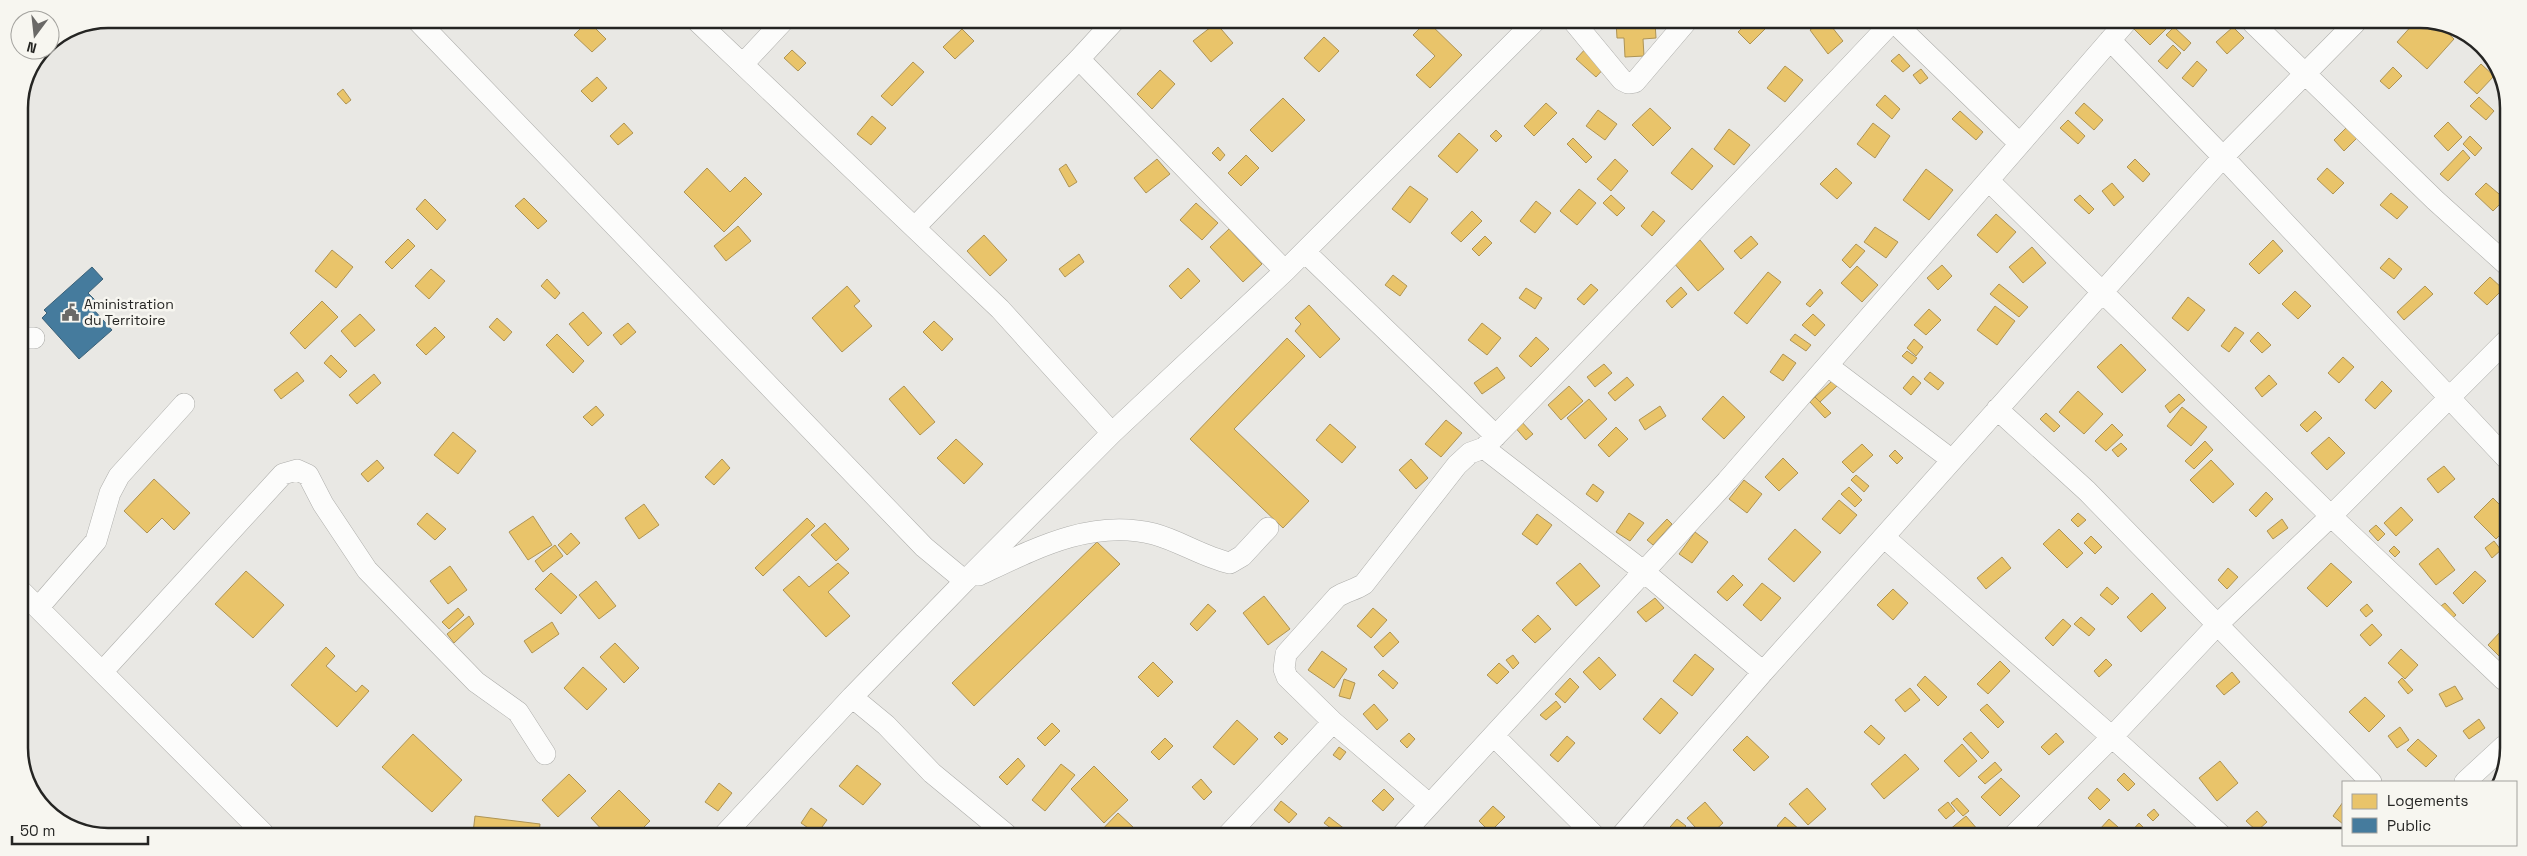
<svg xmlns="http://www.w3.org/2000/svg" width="2527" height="856" font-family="'Space Grotesk',sans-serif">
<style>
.homes{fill:#e9c46a;stroke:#ae9455}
.public{fill:#457b9d;stroke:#3b6178}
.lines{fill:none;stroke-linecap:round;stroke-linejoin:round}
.minor-casing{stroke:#aeaeab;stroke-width:22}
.minor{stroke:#fcfcfb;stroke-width:21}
.labels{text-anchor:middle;stroke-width:5;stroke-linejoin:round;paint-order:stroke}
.poi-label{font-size:14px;fill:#252523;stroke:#f7f6f0;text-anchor:start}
.rim{fill:none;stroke:#252523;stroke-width:2.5}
</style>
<rect width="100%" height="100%" fill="#e9e8e4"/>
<path class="homes" d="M588,21L606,39L592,52L574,35Z
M1427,21L1462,55L1430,88L1416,75L1435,56L1413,35Z
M1616,22H1655L1656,38L1643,39L1644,56L1625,57L1624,38H1617Z
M1748,22H1760L1766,28L1750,44L1738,32Z
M1820,22H1828L1843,41L1828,54L1810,30Z
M1216,23L1233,43L1211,62L1193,41Z
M2132,23H2172L2150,45L2130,25Z
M2414,23H2437L2454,39L2427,69L2397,42Z
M2174,27L2191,43L2184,51L2166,35Z
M2233,27L2244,38L2227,54L2216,42Z
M962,29L974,41L955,59L943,47Z
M1324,37L1339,51L1319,72L1304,58Z
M2173,45L2181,53L2167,69L2158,61Z
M1588,46L1608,64L1596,77L1576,59Z
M792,50L806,63L798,71L784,58Z
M1899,54L1910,66L1903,72L1891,61Z
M2197,61L2207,70L2193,87L2182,78Z
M913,62L924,72L892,106L881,96Z
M2481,64L2494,76L2477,94L2464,82Z
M1785,66L1803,80L1785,102L1767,88Z
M2393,67L2402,76L2389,89L2380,81Z
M1921,69L1928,78L1920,84L1913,75Z
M1160,70L1175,84L1152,109L1137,94Z
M597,77L607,88L592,102L581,91Z
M343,89L351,100L346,104L337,94Z
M1885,95L1900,109L1892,119L1876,105Z
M2479,97L2494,111L2486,120L2470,106Z
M1283,98L1305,120L1272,152L1250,130Z
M1546,103L1557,113L1534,136L1524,126Z
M2084,103L2103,120L2094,130L2075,113Z
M1650,108L1671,128L1653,146L1632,125Z
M1598,110L1617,124L1605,140L1586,126Z
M1960,111L1983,132L1976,140L1952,119Z
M872,116L886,128L871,145L857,134Z
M2068,120L2085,136L2078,144L2060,128Z
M2448,122L2462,137L2448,151L2434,136Z
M624,123L633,133L618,145L610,136Z
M1873,123L1890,136L1875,158L1857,144Z
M2346,128L2357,138L2344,151L2334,140Z
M1729,129L1750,145L1734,165L1714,149Z
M1496,130L1502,136L1496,142L1490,136Z
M1459,133L1478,150L1457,173L1438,156Z
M2470,136L2482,148L2475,156L2463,144Z
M1573,138L1592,157L1586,163L1567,144Z
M1218,147L1225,155L1220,161L1212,153Z
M1692,148L1713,166L1692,190L1671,173Z
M2463,150L2470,158L2448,181L2440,174Z
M1246,155L1259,168L1241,186L1228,173Z
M1157,159L1170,174L1146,193L1134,178Z
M1615,159L1628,171L1611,191L1597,179Z
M2135,159L2150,174L2143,182L2127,167Z
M1066,164L1077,182L1069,187L1059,169Z
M707,168L730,192L745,177L762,194L724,232L684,192Z
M1836,168L1852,183L1837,199L1820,184Z
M2327,168L2344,183L2333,194L2317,179Z
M1926,169L1953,190L1929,220L1903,200Z
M2112,183L2124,197L2114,206L2102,191Z
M2486,183L2505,199L2493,211L2475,194Z
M1410,186L1428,199L1410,223L1392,209Z
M1579,189L1596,203L1577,225L1560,211Z
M2391,193L2408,207L2397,219L2380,205Z
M1611,195L1625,208L1617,216L1603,203Z
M2080,195L2094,209L2089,214L2074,200Z
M524,198L547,221L538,229L515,206Z
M425,199L446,220L437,230L416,209Z
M1536,201L1551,213L1535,233L1520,221Z
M1196,203L1218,223L1202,240L1180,220Z
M1472,211L1482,221L1461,242L1451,233Z
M1653,211L1665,221L1652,236L1641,226Z
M1996,214L2016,232L1997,253L1977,235Z
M738,226L751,241L726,261L714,246Z
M1875,227L1898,242L1886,258L1864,242Z
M1229,229L1262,264L1243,282L1210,247Z
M984,235L1007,260L990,276L967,251Z
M1485,236L1492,243L1479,256L1472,249Z
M1751,236L1758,244L1741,259L1734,251Z
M408,239L415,246L392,269L385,262Z
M1700,240L1724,269L1698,291L1673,262Z
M2273,240L2283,251L2259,274L2249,264Z
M1856,244L1865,251L1850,268L1842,260Z
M2032,247L2046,263L2023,283L2009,267Z
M332,250L353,267L336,288L315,271Z
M1079,254L1084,262L1065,277L1059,269Z
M2389,258L2402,269L2394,279L2380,268Z
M1942,265L1952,276L1938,290L1927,278Z
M1857,266L1878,285L1862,302L1841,283Z
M1188,268L1200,281L1181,299L1169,286Z
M431,269L445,281L429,299L415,286Z
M1768,272L1781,282L1747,324L1734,313Z
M1393,275L1407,286L1400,296L1385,285Z
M2490,277L2503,289L2487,305L2474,293Z
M547,279L560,293L555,299L541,286Z
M1591,284L1598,290L1584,305L1577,299Z
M1999,284L2028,307L2019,317L1990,294Z
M847,286L860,301L854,306L872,326L842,352L812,318Z
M2425,286L2433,294L2404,320L2397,312Z
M1681,287L1687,294L1672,308L1666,301Z
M1526,288L1542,298L1535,309L1519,298Z
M1820,289L1823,293L1810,307L1806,304Z
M2295,291L2311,306L2298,319L2282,304Z
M2188,297L2205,310L2188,331L2172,318Z
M322,301L338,317L305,349L290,333Z
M1309,305L1340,339L1320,358L1295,331L1301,324L1295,318Z
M1995,306L2015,321L1997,345L1977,330Z
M1929,309L1941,320L1926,335L1914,325Z
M583,312L602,333L588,346L569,324Z
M360,314L375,330L355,347L341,331Z
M1813,314L1825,325L1815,336L1802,325Z
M497,318L512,332L504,341L489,327Z
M934,321L953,339L942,351L923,332Z
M628,323L636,332L621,345L613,335Z
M1482,323L1501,338L1487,355L1468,340Z
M435,327L445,337L426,355L416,345Z
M2235,327L2244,333L2229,352L2221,346Z
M2258,332L2271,345L2262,353L2250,341Z
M557,334L584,361L573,373L546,345Z
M1795,334L1811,345L1806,351L1790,340Z
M1536,337L1549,349L1531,367L1519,356Z
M1287,338L1305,356L1234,429L1309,501L1283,528L1190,439Z
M1914,339L1923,347L1916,356L1907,348Z
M2121,344L2146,370L2122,393L2097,367Z
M1907,351L1917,358L1912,364L1902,356Z
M1783,354L1796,363L1783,381L1770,372Z
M331,355L347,371L340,378L324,363Z
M2343,357L2354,367L2339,383L2328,373Z
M1604,364L1612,373L1595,387L1587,377Z
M1497,367L1505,378L1482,394L1474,383Z
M297,372L304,381L281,399L274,390Z
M1930,372L1944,383L1938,390L1924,379Z
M374,374L381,383L357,404L349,395Z
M2269,375L2277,384L2262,397L2255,388Z
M1913,376L1921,383L1911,395L1903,388Z
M1627,377L1634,385L1615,401L1608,393Z
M1832,381L1837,386L1820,402L1815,397Z
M2382,381L2392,391L2375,409L2365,400Z
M904,386L935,422L920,435L889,399Z
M1569,386L1583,401L1561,420L1548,405Z
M2078,391L2103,414L2084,434L2059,412Z
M2179,394L2185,400L2170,413L2165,406Z
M1723,396L1745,417L1724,439L1702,419Z
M1815,397L1831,413L1825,418L1810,402Z
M1589,399L1607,419L1585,439L1567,418Z
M596,406L604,415L592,426L583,417Z
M1660,406L1666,416L1645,430L1639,420Z
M2182,407L2207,427L2191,446L2167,426Z
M2315,411L2322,418L2307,432L2300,425Z
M2046,413L2060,426L2054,432L2040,419Z
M1519,419L1533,434L1526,440L1513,425Z
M1446,420L1462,433L1441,457L1425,444Z
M1330,424L1356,447L1342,463L1316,440Z
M2112,424L2123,435L2106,451L2095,441Z
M1616,427L1628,439L1609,457L1598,445Z
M453,432L476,451L458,474L434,455Z
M2329,437L2345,453L2327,470L2311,453Z
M956,439L983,464L964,484L937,458Z
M2205,441L2213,450L2194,469L2185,461Z
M2121,443L2127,449L2118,457L2112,450Z
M1862,444L1873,455L1853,473L1842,462Z
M1895,450L1903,458L1897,464L1889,456Z
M1783,458L1798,473L1779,491L1765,477Z
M722,459L730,468L714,485L705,477Z
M1411,459L1428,478L1416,489L1399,470Z
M377,460L384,468L368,482L361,474Z
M2211,460L2234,484L2213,503L2190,480Z
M2444,466L2455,479L2438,493L2427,479Z
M1856,475L1869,486L1864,492L1851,480Z
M154,479L190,513L174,530L162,518L147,533L124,511Z
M1744,480L1762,494L1747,513L1729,499Z
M1593,484L1604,492L1597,502L1586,494Z
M1849,487L1862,500L1855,507L1841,494Z
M2266,492L2273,499L2256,517L2249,510Z
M2493,498L2505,510V530L2496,539L2474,517Z
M1839,500L1857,515L1840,534L1822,519Z
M644,504L659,525L639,539L625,518Z
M2401,507L2413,520L2396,536L2384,523Z
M427,513L446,529L435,540L417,524Z
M1629,513L1644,523L1630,541L1616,532Z
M2078,513L2086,520L2078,527L2071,520Z
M1537,514L1552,525L1537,545L1522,534Z
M533,516L552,545L528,560L509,532Z
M807,518L815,526L763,576L755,568Z
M1667,519L1672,524L1653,545L1647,540Z
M2282,519L2288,528L2273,539L2267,531Z
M825,523L849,549L836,561L811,535Z
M2376,525L2385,534L2378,541L2369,531Z
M1795,529L1821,552L1794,582L1768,559Z
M2059,529L2083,553L2067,568L2043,544Z
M1695,532L1708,542L1692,563L1679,554Z
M571,533L580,543L567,555L558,545Z
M2091,536L2102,547L2095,554L2084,543Z
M2494,541L2501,550L2492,558L2485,548Z
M1097,542L1120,564L974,706L952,683Z
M555,545L563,556L543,572L535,561Z
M2394,546L2400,552L2395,557L2389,551Z
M2438,548L2455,570L2436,585L2419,564Z
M2002,557L2011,568L1986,589L1977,578Z
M838,563L849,573L828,592L850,616L826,637L783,590L799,576L809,587Z
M1580,563L1600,586L1576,606L1556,583Z
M2331,563L2352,582L2327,607L2307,588Z
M450,566L467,590L448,604L430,581Z
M2228,568L2238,577L2227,589L2218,580Z
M246,571L284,605L253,638L215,604Z
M2475,571L2486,581L2463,604L2453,593Z
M551,573L577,597L561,614L535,589Z
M1733,575L1743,585L1727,601L1717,592Z
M596,581L616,606L599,619L579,595Z
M1762,583L1781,598L1761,621L1743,605Z
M2107,587L2119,598L2112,605L2100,595Z
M1893,589L1908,603L1893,620L1877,605Z
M2152,593L2166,608L2141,632L2127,617Z
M1264,596L1290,629L1268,645L1243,613Z
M1655,598L1664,608L1646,622L1637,612Z
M2445,603L2456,615L2449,621L2438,608Z
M1208,604L1216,611L1197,631L1190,624Z
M2367,604L2373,611L2366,617L2360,610Z
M458,608L464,615L449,629L442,622Z
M1373,608L1387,620L1371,638L1357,626Z
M1538,615L1551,629L1535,643L1522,630Z
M469,616L474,624L454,643L447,634Z
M2081,617L2095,629L2089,636L2074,624Z
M2063,619L2071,626L2053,646L2045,638Z
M552,622L559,634L532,653L524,641Z
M2372,624L2382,635L2370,646L2360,635Z
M2502,630L2505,633L2504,661L2488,645Z
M1390,632L1399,642L1383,657L1374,647Z
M615,643L639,668L624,683L600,657Z
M326,647L335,656L326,666L356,692L362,685L369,691L337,727L291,685Z
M2401,649L2418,665L2405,679L2388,663Z
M1322,651L1347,669L1334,688L1308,670Z
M1695,654L1714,669L1692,696L1673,681Z
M1513,655L1519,663L1513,669L1506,660Z
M1599,657L1616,675L1600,690L1583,672Z
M2106,659L2112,665L2099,677L2094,671Z
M2000,661L2010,671L1988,694L1977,684Z
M1153,662L1173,682L1158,697L1138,677Z
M1499,663L1509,672L1497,684L1487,675Z
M583,667L607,689L587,710L564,688Z
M1383,670L1398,683L1393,689L1378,675Z
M2232,672L2240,682L2224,695L2216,686Z
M1925,676L1947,697L1938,706L1917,685Z
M1570,678L1579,687L1565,703L1555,694Z
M2402,678L2413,690L2408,694L2398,682Z
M1344,679L1355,683L1350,699L1339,696Z
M2455,686L2463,699L2446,707L2439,694Z
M1910,688L1920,700L1905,712L1895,700Z
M2365,697L2385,716L2369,732L2349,712Z
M1661,698L1678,713L1660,734L1643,719Z
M1556,701L1561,707L1546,720L1540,715Z
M1374,704L1388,720L1377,730L1363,714Z
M1987,704L2004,722L1998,728L1980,710Z
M2479,719L2485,728L2469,739L2463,731Z
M1237,720L1258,739L1234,765L1213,747Z
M1052,723L1060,731L1045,746L1037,738Z
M1871,725L1885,738L1879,745L1864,732Z
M2400,727L2409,740L2397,748L2388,736Z
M1279,732L1288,739L1282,745L1274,737Z
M1971,732L1989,752L1982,759L1963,739Z
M1409,733L1415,739L1407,748L1400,741Z
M2056,733L2064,742L2049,755L2041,747Z
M413,734L462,780L432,812L382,767Z
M1567,736L1575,743L1558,762L1550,755Z
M1747,736L1769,757L1754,771L1733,750Z
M1165,738L1173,746L1159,760L1151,752Z
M2418,739L2437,756L2426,767L2407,750Z
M1962,744L1977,761L1959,777L1944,761Z
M1339,747L1346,752L1340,760L1333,755Z
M1905,754L1919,769L1884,799L1871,784Z
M1018,758L1025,766L1007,785L999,777Z
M2220,761L2238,783L2217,801L2199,778Z
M1995,762L2002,770L1985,784L1978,777Z
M1061,764L1075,775L1045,811L1032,800Z
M857,765L881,784L863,805L839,786Z
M1094,766L1128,800L1104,823L1071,789Z
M2124,773L2135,784L2128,791L2117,780Z
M569,774L586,791L558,817L542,800Z
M2001,778L2020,796L2000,816L1981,797Z
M1201,779L1212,792L1204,800L1192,787Z
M719,783L732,793L718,811L705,802Z
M1807,788L1826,809L1808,825L1789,804Z
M2097,788L2110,800L2100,810L2088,798Z
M1384,789L1394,799L1383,811L1372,801Z
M619,790L650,821L637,834H606L591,818Z
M1957,798L1969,811L1963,816L1951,803Z
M1281,801L1297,814L1289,823L1274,810Z
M1705,802L1723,823L1709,836H1703L1687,818Z
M1948,802L1955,811L1946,819L1938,810Z
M2343,802V824L2333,816Z
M1493,806L1505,817L1490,832L1479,821Z
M811,808L827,820L817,834L801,823Z
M2154,809L2159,815L2153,821L2147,815Z
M2257,811L2267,822L2257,831L2246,821Z
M1118,813L1133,827L1126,835H1097Z
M475,816L540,824L539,834L473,833Z
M1966,816L1978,830L1970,836H1942Z
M1329,817L1350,833L1348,835H1340L1324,823Z
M1785,817L1800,830L1794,836H1787L1777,826Z
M1677,819L1686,826L1677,836H1666L1664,834Z
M2109,819L2118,827L2107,837L2100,829Z
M2139,823L2147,831L2140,837H2131L2129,834Z"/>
<path class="public" d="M92,267L103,279L88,293L100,305L94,310L112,330L79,359L42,318L47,313L44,310Z"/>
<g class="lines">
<defs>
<path id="minor" d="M416,19L924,547L965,581L852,697L886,725L932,773L1006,834
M696,20L1000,309L1112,433
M1574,22L1622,80L1628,83L1635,82L1686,22
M1894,22L2020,144
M2253,23L2435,200L2507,265
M2110,40L2223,157L2506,458
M1079,59L1285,271
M743,64L784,20
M1989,181L2331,516L2504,680
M915,227L1079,59L1114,21
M1305,252L1496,436
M19,338H34
M1828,366L1952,460
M1997,409L2087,491L2371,782
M1885,538L2112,737L2223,837
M979,575C1034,549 1092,518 1154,534C1180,541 1203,557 1230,563L1242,556L1268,528
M965,581L1112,433L1285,271L1534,22
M19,589L263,833
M38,608L96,541L110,493L119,476L184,404
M103,671L283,474L297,470L308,475L323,504L367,570L476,682L518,712L545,754
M1763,672L1643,571L1484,448C1621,307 1757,165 1892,22
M1494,736L1595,836
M2465,782L2504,746
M1429,804L1333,722L1287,677L1284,669L1286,654L1337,597C1346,591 1355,590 1364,584L1457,465L1470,453L1484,448
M725,834L852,697
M1228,835L1333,722
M1402,835L1727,481L2125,23
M1621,836L1763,672L2223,157L2355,23
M2013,836L2112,737L2218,624L2331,516L2506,341"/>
</defs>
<use href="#minor" class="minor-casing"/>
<use href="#minor" class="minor"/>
</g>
<defs>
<symbol id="civic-bare" viewBox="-9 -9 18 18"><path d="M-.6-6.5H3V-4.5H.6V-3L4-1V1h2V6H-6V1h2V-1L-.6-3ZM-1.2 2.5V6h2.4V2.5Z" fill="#6a6967" stroke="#f7f6f0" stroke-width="2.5" paint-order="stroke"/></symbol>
</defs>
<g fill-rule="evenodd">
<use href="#civic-bare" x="58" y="300" width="25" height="25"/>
</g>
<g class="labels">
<g class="poi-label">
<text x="84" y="309">Aministration<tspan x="84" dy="16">du Territoire</tspan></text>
</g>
</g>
<path d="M0 0H2527V856H0ZM108 28H2420A80 80 0 0 1 2500 108V748A80 80 0 0 1 2420 828H108A80 80 0 0 1 28 748V108A80 80 0 0 1 108 28Z" fill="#f7f6f0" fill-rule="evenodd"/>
<path class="rim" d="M108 28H2420A80 80 0 0 1 2500 108V748A80 80 0 0 1 2420 828H108A80 80 0 0 1 28 748V108A80 80 0 0 1 108 28Z"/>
<rect x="2342" y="781" width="175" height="65" fill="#f7f6f0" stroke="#a3a29e"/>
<rect x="2352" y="794" width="25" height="15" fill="#e9c46a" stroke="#a3a29e"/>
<text x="2387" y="806" font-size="15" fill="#252523">Logements</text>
<rect x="2352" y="818" width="25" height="15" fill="#457b9d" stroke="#a3a29e"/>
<text x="2387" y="831" font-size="15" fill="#252523">Public</text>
<g transform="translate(35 35) rotate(195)"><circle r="24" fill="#f7f6f0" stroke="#a3a29e"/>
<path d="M0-4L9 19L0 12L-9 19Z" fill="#6a6967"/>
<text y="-8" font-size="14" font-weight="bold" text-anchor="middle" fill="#252523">N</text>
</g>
<path d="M12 836v8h136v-8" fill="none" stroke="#252523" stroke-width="2.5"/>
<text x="20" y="836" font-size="15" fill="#252523" stroke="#f7f6f0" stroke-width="4" paint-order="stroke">50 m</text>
</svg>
